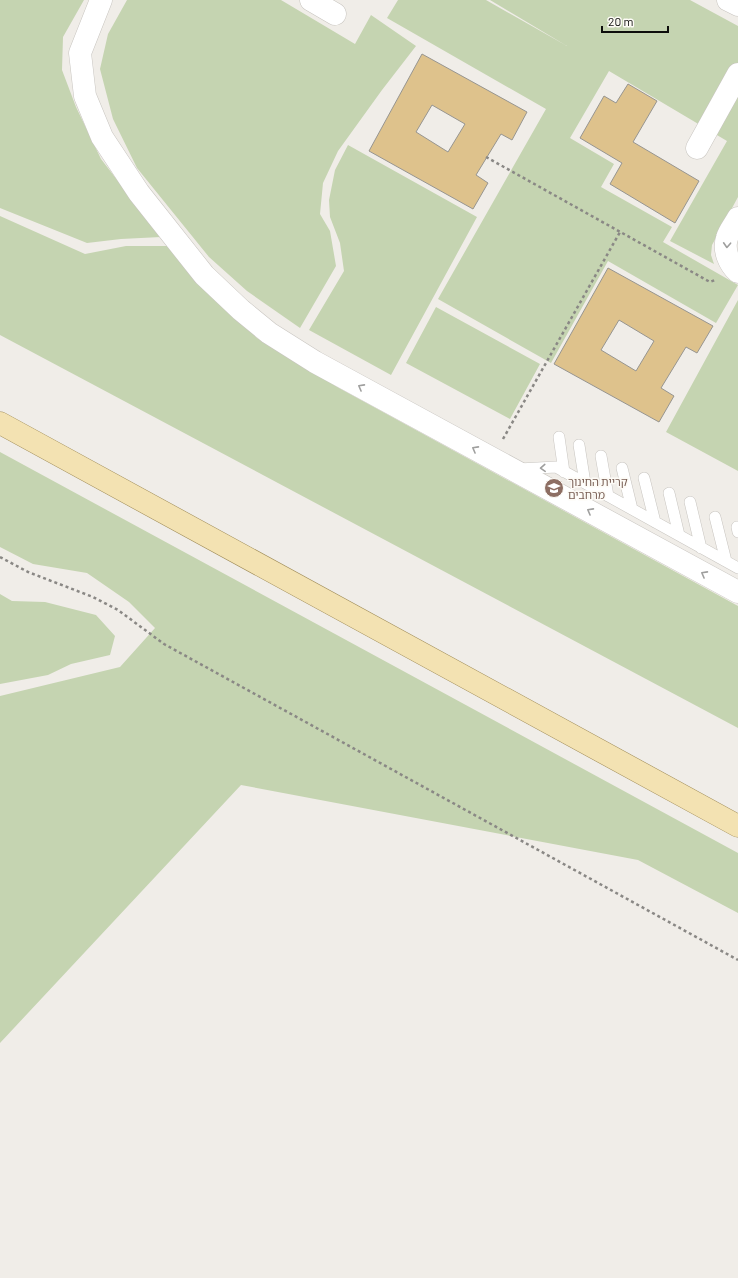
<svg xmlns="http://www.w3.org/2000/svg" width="738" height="1278" font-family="Barlow,'Noto Sans Hebrew',sans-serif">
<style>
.green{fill:#c5d4b1}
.building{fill:#dec28c;stroke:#979590;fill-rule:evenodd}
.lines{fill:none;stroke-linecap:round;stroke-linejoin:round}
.service-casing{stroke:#c8c5c0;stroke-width:12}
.minor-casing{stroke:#c8c5c0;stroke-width:23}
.primary-casing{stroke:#9e8b57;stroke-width:23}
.path{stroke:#8a8885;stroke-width:2.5;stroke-dasharray:3 3;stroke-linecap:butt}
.service{stroke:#fff;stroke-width:11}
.minor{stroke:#fff;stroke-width:22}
.primary{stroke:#f3e2b2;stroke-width:22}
.oneway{stroke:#9f9f9e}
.labels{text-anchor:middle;stroke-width:3;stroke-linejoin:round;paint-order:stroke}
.education-label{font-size:11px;fill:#785e54;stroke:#fdfbf6;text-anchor:start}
</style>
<rect width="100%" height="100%" fill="#f0ede8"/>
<path class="green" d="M0,0H84L63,37L62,70L76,107L101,159L161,237L121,239L87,243L0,208Z
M127,0H281L355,44L371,15L416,46L382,90L338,151L323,183L320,214L330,231L336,266L300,328L247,291L209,257L137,168L113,119L100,69L108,34Z
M398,0H486L567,46L490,0H690L738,26V197L712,245L711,255L714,264L670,241L727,141L609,71L570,138L614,164L601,187L672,227L663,242L738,285L716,323L608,261L551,363L438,299L546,109L387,18Z
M348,145L477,217L391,375L309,330L344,271L340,243L330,217L329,200L335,170Z
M0,216L85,254L126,246H168L183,266L257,338L339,388L738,606V728L0,335Z
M738,300V471L666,432Z
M436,307L540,364L510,419L406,363Z
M0,452L738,853V913L638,860L241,785L0,1043V696L120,667L155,628L129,602L87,573L33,564L0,547Z
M0,594L12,601L45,602L96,615L115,636L110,655L71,664L48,675L0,684Z"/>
<path class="building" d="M422,54L527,112L512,140L501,134L476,175L488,183L473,209L369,151ZM432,105L465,124L448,152L416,132Z
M628,84L657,101L633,142L699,181L675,223L610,184L622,163L580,138L604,96L616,103Z
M608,268L713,326L697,353L686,347L661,388L674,396L659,422L554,364ZM619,320L654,341L636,371L601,350Z"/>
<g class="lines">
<defs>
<path id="service" d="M559,437L564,472
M579,445L585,483
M601,456L608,496
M622,468L632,509
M519,469L556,467L738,568
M644,478L655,522
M669,493L679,535
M690,502L701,548
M715,517L726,561
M737,527L738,532"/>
<path id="minor" d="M101,0L80,53L85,96L102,137L139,193L204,275L241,310L269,333L315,362L738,592
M311,0L335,14
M728,0L738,5
M697,148L738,74
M738,218C735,224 729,231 727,238C723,250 729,264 738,272"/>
<path id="primary" d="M0,423L738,826"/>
</defs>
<use href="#service" class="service-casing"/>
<use href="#minor" class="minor-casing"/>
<use href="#primary" class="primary-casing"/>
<path class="path" d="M486,157L710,282L715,280
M503,439L620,232
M0,557L28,572L93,597L118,610L164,644L738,960"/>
<use href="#service" class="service"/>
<use href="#minor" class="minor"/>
<use href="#primary" class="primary"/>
</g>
<defs><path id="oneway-chevron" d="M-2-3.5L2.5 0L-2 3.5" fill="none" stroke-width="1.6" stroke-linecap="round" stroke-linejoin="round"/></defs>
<g class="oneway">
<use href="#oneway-chevron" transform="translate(727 245) rotate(93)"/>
<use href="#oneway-chevron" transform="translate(361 387) rotate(-151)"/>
<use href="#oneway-chevron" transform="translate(475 449) rotate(-151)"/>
<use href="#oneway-chevron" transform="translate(543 468) rotate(177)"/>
<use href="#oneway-chevron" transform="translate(590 511) rotate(-151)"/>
<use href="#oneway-chevron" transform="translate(704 574) rotate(-151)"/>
</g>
<defs>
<symbol id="school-disc" viewBox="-11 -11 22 22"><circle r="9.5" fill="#8d6e63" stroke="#fdfbf6"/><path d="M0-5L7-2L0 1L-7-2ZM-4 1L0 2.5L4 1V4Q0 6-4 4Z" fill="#fff"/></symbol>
</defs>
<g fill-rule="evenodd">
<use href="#school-disc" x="543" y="477" width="22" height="22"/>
</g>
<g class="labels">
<g class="education-label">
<text x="568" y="486">קריית החינוך<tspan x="568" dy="13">מרחבים</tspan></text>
</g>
</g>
<path d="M602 26v6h66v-6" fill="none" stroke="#0e0e0c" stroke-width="2"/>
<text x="608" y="26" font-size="12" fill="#0e0e0c" stroke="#fdfbf6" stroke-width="3" paint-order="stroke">20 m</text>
</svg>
